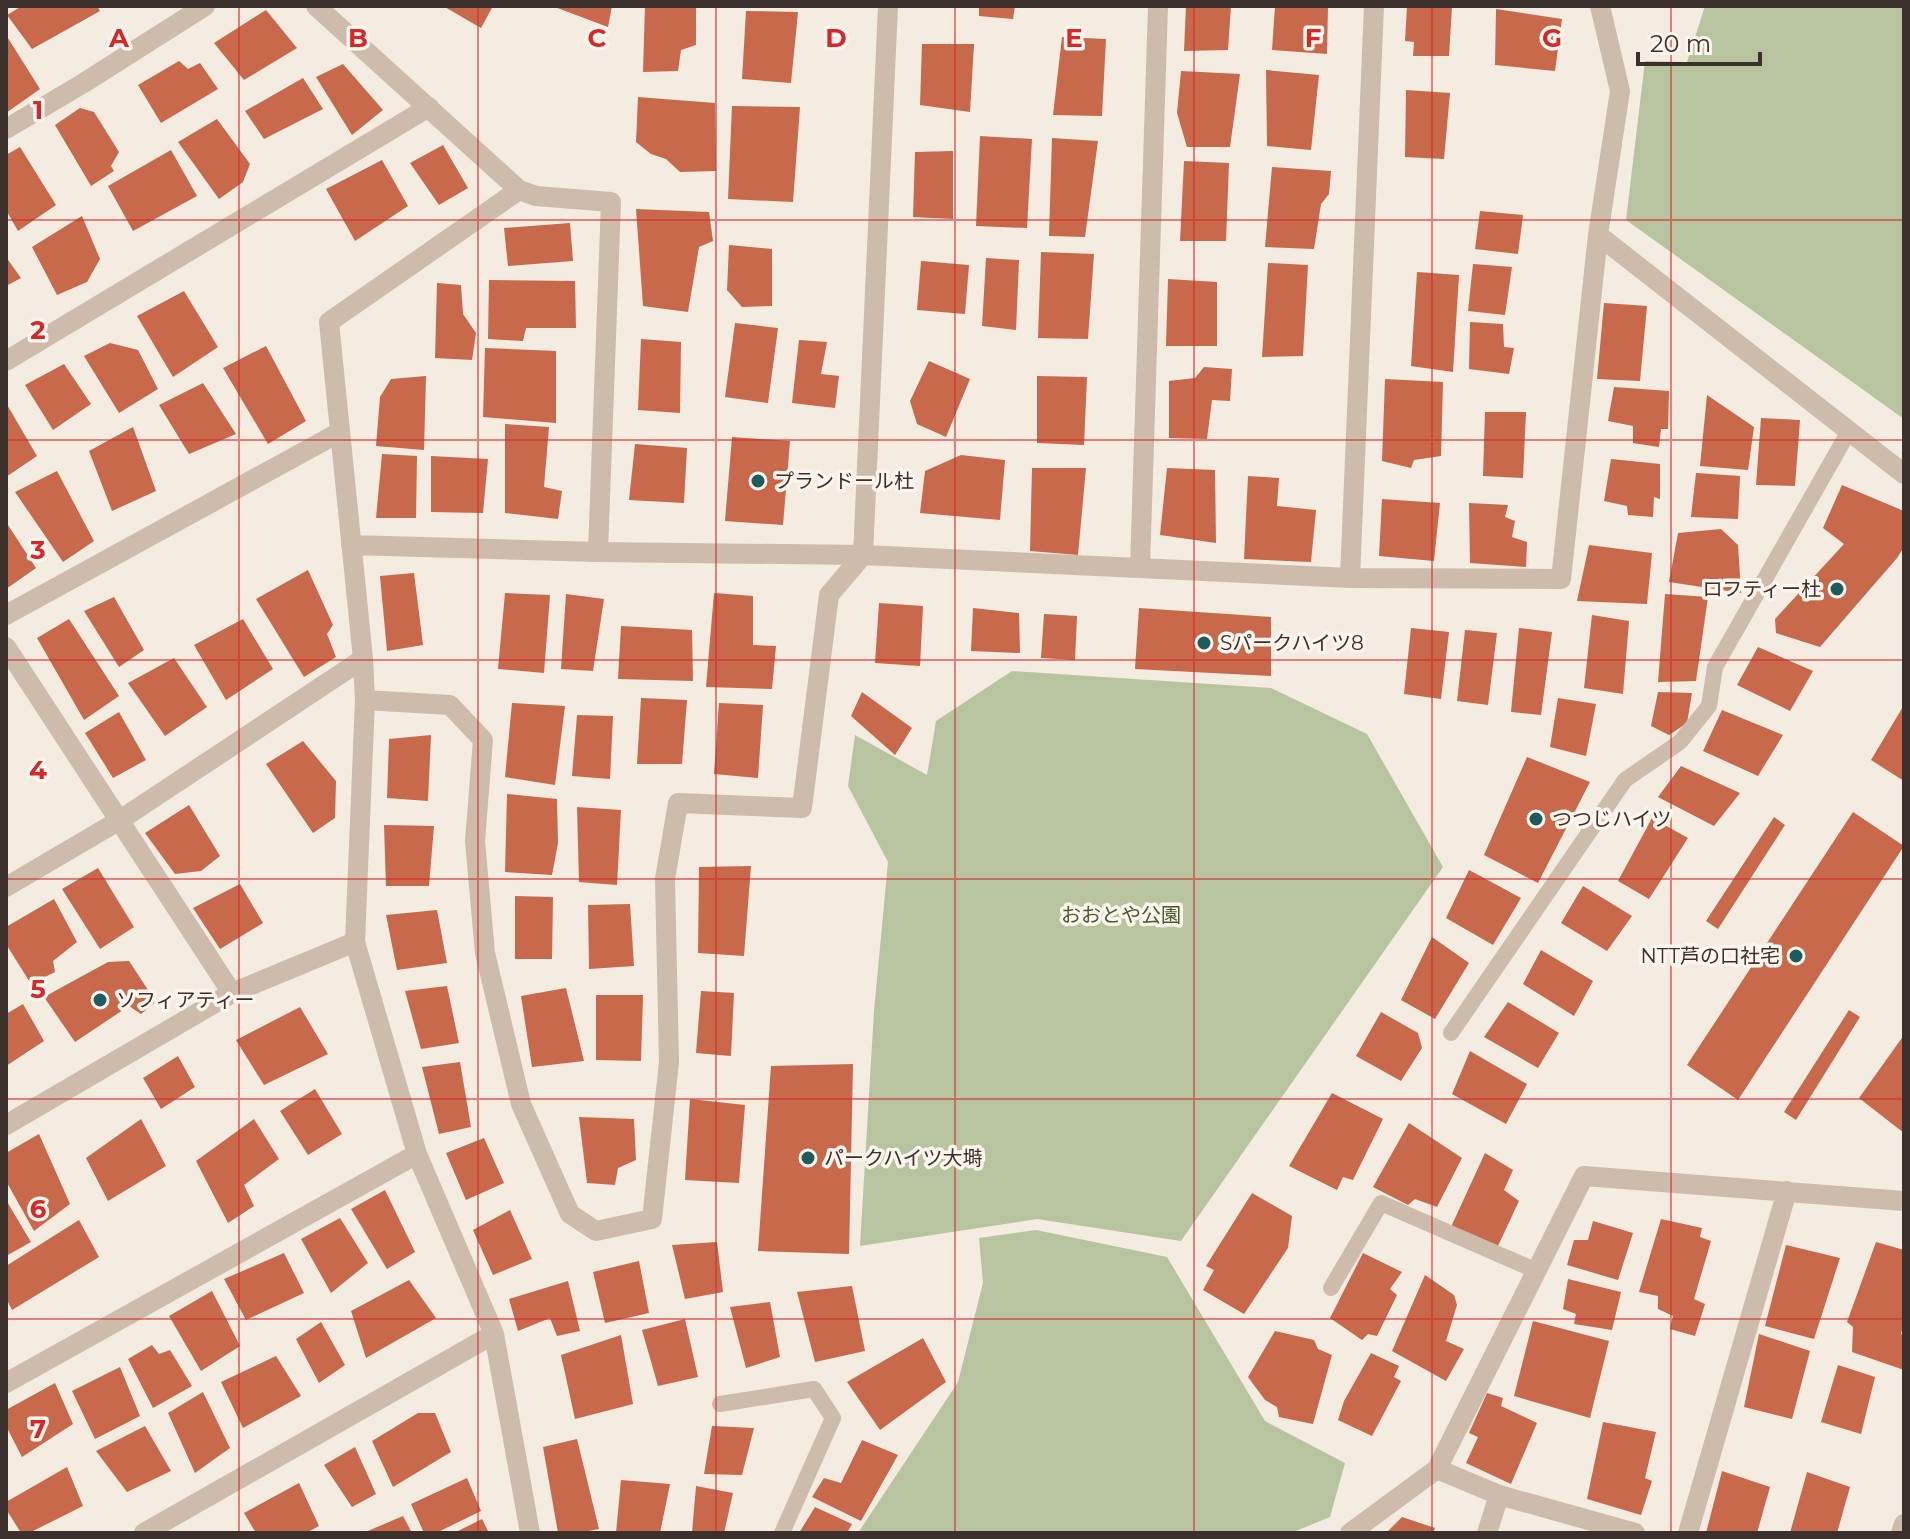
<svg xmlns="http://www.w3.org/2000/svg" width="1910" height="1539" font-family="Montserrat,'Noto Sans JP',sans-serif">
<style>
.green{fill:#b8c4a0}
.building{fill:#c8694b}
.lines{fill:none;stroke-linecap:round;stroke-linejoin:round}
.service{stroke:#cdbbac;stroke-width:16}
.minor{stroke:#cdbbac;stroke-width:20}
.grid{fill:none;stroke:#d62828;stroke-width:2;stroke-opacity:0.55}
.poi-dot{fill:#1f5a5e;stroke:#fbf5ee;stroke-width:3}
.labels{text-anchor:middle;stroke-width:7;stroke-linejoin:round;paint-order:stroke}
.poi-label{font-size:20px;fill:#3b302b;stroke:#fbf5ee;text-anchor:start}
.park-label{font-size:20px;fill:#4a5a2e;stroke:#fbf5ee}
.grid-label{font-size:26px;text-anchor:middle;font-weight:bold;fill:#d62828;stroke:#fbf5ee;stroke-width:7;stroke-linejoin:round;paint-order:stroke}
</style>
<rect width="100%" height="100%" fill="#f4ebe1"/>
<path class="green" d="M1705,6H1904V419L1626,220L1645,61L1687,62Z
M1012,671L1271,688L1367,734L1443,867L1181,1241L1037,1219L860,1246L874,1011L888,862L848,786L855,735L927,775L936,721Z
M1036,1230L1167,1257L1265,1421L1345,1463L1330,1517L1291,1533H858L958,1382L983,1283L979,1238Z"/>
<path class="building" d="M22,6H97L100,11L32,49L7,15Z
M443,6H493L481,28Z
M552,6H612L608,27Z
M645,6H696V45L681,50L678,71L643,72Z
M979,6H1015L1013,19L979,16Z
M1186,6H1231L1228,50L1184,51Z
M1275,6H1328L1327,54L1272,50Z
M1407,6H1452L1449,56H1413L1414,42L1405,41Z
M1496,9L1562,19L1555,71L1495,65Z
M266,10L297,48L244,80L214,43Z
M746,11L798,12L791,83L742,79Z
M6,35L40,89L6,113Z
M1062,37L1106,39L1102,116L1053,115Z
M922,44H974L970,112L920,105Z
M179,61L188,69L200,63L218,89L161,123L138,85Z
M343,64L383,110L352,135L316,77Z
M1266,70L1319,75L1311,150L1267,146Z
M1181,71L1240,74L1230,147H1187L1177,113Z
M303,78L323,109L264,139L245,111Z
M1406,90L1450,93L1444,159L1405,157Z
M638,97L715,103L716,171L680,172L666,159L651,154L636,142Z
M732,106L800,107L793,202L728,199Z
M80,108L94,112L119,152L111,166L114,171L91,186L55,125Z
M217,119L250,164L243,182L219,199L178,142Z
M980,136L1032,139L1027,228L976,226Z
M1052,138L1098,141L1085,237L1049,236Z
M443,145L468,188L439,205L410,163Z
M20,147L56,205L18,231L6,210V155Z
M171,150L197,196L133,231L108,186Z
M953,151V219L913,217L915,152Z
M382,160L408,206L355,241L326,189Z
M1184,161L1229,163L1226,241H1180Z
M1272,167L1331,171L1329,194L1321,204L1314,249L1265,247Z
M636,209L709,212L713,241L699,247L688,312L643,306Z
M1480,211L1523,215L1518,254L1475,249Z
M82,216L100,259L87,282L57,295L32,247Z
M570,223L573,261L508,266L504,228Z
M729,245L772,249V306L742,307L727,290Z
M1041,252L1094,254L1088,339L1038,338Z
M6,257L21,278L6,286Z
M986,258L1019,260L1016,330L982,326Z
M921,261L969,265L965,314L917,310Z
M1268,263L1308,265L1303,356L1262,357Z
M1473,264L1512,267L1505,315L1468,311Z
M1417,272L1459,275L1453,372L1411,366Z
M1168,279L1217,282V346H1166Z
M489,280L575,281L576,328H526L523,341L488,339Z
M437,283L461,285L463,314L476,333L472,360L435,358Z
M184,291L218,347L173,377L137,316Z
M1604,303L1647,306L1640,381L1597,379Z
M1470,322L1503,324L1504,347L1514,348L1509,374L1469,369Z
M735,323L778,328L768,403L725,397Z
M641,339L681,342L680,413L638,410Z
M799,340L827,342L821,374L839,376L835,408L792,403Z
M110,343L138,350L158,389L119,413L84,356Z
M266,346L306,421L268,444L223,368Z
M485,348L556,351V423L483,417Z
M929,361L970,379L946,437L917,424L910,401Z
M64,364L91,404L53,430L25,385Z
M1204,367L1232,369L1230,401L1212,400L1207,439L1169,438V381L1195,378Z
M426,376L424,450L376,446L380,397L391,379Z
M1037,376L1087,377L1084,445L1037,443Z
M1385,379L1443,382L1441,456L1414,460L1411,468L1382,461Z
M203,383L236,434L189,454L159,405Z
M1614,387L1669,391L1668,429H1661L1659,447L1633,443V426L1608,421Z
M1707,395L1754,427L1748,470L1700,466Z
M6,403L37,456L6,477Z
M1485,412H1526L1523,478L1483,476Z
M1761,418L1800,420L1795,486L1756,485Z
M505,424L549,427L544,487L562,491L558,519L505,513Z
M133,427L156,491L112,511L89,451Z
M732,437L790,441L783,525L725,521Z
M635,444L687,448L684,503L629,500Z
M382,454L417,456L416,518H376Z
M961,455L1005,460L1000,520L920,513L925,471Z
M431,456L488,459L483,513L431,512Z
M1611,459L1660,464V499L1654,497L1653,517L1628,515L1627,506L1604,501Z
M1032,468H1086L1078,555L1030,551Z
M1167,468L1215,470L1216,543L1160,535Z
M57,471L94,541L63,562L15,492Z
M1696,473L1740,476L1738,519L1691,517Z
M1248,476L1279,478L1277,506L1316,510L1311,562L1244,559Z
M1842,485L1904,511V547L1897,558L1820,647L1776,633L1775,619L1844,544L1823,528Z
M1382,499L1440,503L1434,561L1379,556Z
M1469,503L1508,505L1505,517L1515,521L1512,537L1527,542L1526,567L1470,563Z
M6,522L36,568L6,589Z
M1721,529L1738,545L1741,593L1669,582L1678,533Z
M1589,545L1652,553L1647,604L1577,601Z
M308,570L333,625L327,634L336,657L304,677L256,599Z
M414,573L423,645L387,651L380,576Z
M505,593L550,595L544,673L498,669Z
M714,593L753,596V645L776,646L772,689L706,687Z
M566,594L604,599L593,671L561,669Z
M1665,594L1708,597L1696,681L1658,682Z
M114,597L144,650L119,667L84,611Z
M879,603L923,606L920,666L875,663Z
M973,608L1019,613L1020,653L971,651Z
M1139,608L1271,617V676L1135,669Z
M1044,614L1077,616L1075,660L1041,658Z
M1592,615L1629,621L1623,694L1584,688Z
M69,619L119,696L84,720L37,638Z
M243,619L273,669L226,700L194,645Z
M621,626L692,630L693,681L618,679Z
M1411,628L1449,632L1441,699L1404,694Z
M1519,628L1552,632L1541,715L1511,712Z
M1465,630L1497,633L1488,705L1457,701Z
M1758,647L1813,671L1790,711L1737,685Z
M174,658L207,707L165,736L128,683Z
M862,692L912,728L895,755L851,716Z
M1658,692L1692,693L1687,723L1669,735L1651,726Z
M641,698L687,700L682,764H637Z
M1558,698L1596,704L1586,756L1550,747Z
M512,703L565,706L555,785L505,777Z
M719,703L763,705L758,778L714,774Z
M1904,705V781L1871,760Z
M1722,710L1783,735L1758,776L1703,751Z
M119,712L146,760L113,778L85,733Z
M577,715L613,716L610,779L572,776Z
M431,735L428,801L387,798L389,739Z
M303,741L336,781L335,818L313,833L266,764Z
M1527,757L1590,782L1538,883L1484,855Z
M1681,766L1740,793L1714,826L1658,797Z
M507,794L557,799L558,843L552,875L505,872Z
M189,805L220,856L201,871L175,874L145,833Z
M577,807L621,810L617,885L579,882Z
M1853,812L1904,846L1738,1100L1687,1065Z
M1774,817L1785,825L1718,929L1706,921Z
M1652,818L1688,838L1649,899L1618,881Z
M384,825L434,826L429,886H386Z
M751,866L744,956L698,953L699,867Z
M98,868L134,927L100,949L62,889Z
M1469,870L1521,898L1493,945L1446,918Z
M240,884L263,923L220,949L193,908Z
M1583,886L1632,916L1607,951L1561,923Z
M515,896L553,897L552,959H515Z
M54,899L77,942L53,961L55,972L31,984L6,944V927Z
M630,904L634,966L589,969L588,905Z
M437,910L447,963L397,970L386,915Z
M1432,937L1469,963L1435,1019L1401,1000Z
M1541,950L1593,981L1574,1016L1523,984Z
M129,961L156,1002L141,1014L129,1006L75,1042L44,997L108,962Z
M447,986L459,1043L421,1049L405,991Z
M566,988L584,1061L532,1067L521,996Z
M701,991L734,993L731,1056L696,1053Z
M596,995H643L641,1061L596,1060Z
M1508,1002L1559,1033L1538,1068L1484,1037Z
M23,1004L44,1041L6,1066V1014Z
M300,1007L328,1054L264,1085L236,1040Z
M1849,1010L1860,1017L1796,1120L1784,1112Z
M1381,1012L1418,1033L1422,1048L1401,1081L1356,1056Z
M1904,1035V1133L1859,1098Z
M1470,1051L1527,1084L1506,1124L1452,1094Z
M178,1056L195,1087L161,1109L143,1078Z
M460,1062L471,1127L439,1134L422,1067Z
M853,1064L849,1254L758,1251L771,1066Z
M315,1089L342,1134L308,1155L280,1111Z
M1332,1093L1383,1119L1353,1180L1343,1177L1337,1190L1289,1166Z
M690,1099L745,1105L739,1183L685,1180Z
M579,1117L634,1119L636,1160L618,1168L615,1185L587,1183Z
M141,1119L166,1166L108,1201L86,1158Z
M254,1119L279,1159L244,1185L254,1206L228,1223L196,1161Z
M1409,1123L1462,1158L1437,1207L1415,1199L1408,1205L1373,1187Z
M39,1134L70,1204L34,1231L6,1181V1153Z
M484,1138L504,1183L466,1200L446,1153Z
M1485,1153L1513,1170L1504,1190L1519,1201L1498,1246L1451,1227Z
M385,1190L415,1252L387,1269L351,1209Z
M1252,1193L1292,1216L1288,1248L1244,1314L1203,1290L1214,1270L1206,1266Z
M6,1200L31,1242L6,1256Z
M510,1210L532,1259L493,1275L473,1230Z
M340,1218L368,1263L331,1293L301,1239Z
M1661,1219L1702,1228L1700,1237L1711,1241L1694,1299L1705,1304L1695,1336L1670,1329L1673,1316L1658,1309V1296L1639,1292Z
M79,1220L99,1257L12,1310L6,1298V1266Z
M1593,1221L1633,1233L1618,1280L1567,1265L1574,1240H1588Z
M717,1242L723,1292L685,1299L672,1245Z
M1876,1242L1904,1250V1322L1901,1334L1904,1335V1370L1852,1352L1853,1327L1847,1322Z
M1786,1245L1840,1258L1814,1339L1765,1326Z
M284,1253L304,1293L246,1320L224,1279Z
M1363,1253L1402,1272L1390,1289L1397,1295L1377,1336L1368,1334L1362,1340L1330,1318Z
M639,1261L649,1313L605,1323L593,1272Z
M1425,1275L1454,1295L1457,1305L1446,1341L1464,1349L1446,1381L1392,1351Z
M1568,1279L1621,1292L1612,1330L1574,1324L1576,1314L1563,1309Z
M409,1280L436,1318L366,1358L351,1311Z
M568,1281L580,1331L557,1336L550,1318L518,1331L509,1299Z
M852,1286L865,1351L815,1362L797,1292Z
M212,1291L240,1346L201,1371L169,1316Z
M770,1302L780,1357L746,1368L730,1307Z
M685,1319L698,1377L658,1386L642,1330Z
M1533,1321L1609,1341L1590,1418L1514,1396Z
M321,1322L345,1365L319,1383L296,1339Z
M1275,1331L1314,1340L1318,1349L1332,1355L1313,1424L1279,1417L1277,1407L1265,1400L1248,1377Z
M1759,1334L1810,1351L1792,1419L1744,1407Z
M621,1335L633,1404L575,1419L561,1355Z
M923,1338L946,1382L880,1430L847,1382Z
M152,1345L159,1354L170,1350L192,1386L153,1408L128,1359Z
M1371,1353L1399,1366L1394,1377L1401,1381L1372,1436L1338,1420L1344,1401Z
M276,1356L301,1396L243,1428L221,1382Z
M1838,1365L1875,1377L1861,1434L1821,1422Z
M120,1367L140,1416L95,1439L72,1391Z
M55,1383L73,1424L22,1457L6,1426V1410Z
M203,1392L230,1448L195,1473L168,1413Z
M1487,1393L1503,1398L1501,1406L1537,1423L1511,1484L1466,1463L1478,1437L1469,1433Z
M418,1413H435L451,1452L393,1487L372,1441Z
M1603,1422L1656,1432L1645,1478L1652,1481L1641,1515L1587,1499Z
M145,1426L171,1471L127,1492L96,1451Z
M712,1426L754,1428L742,1475L704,1474Z
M577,1439L599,1529L578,1533H558L543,1447Z
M862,1440L898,1455L861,1521L812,1497L824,1478L841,1483Z
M355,1447L376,1494L352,1507L324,1465Z
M67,1467L83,1506L29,1533H21L6,1509V1502Z
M1722,1471L1770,1487L1757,1533H1706Z
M1807,1472L1850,1487L1837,1533H1790Z
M467,1478L481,1511L436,1533H424L411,1504Z
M621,1480L670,1484L660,1533H616Z
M299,1483L319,1526L306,1533H256L244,1513Z
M696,1486L733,1493L724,1533H692Z
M815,1507L852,1524L847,1533H799Z
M403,1516L412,1533H363Z
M1402,1517L1435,1528L1433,1533H1386Z
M482,1519L489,1533H454Z"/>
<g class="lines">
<path class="service" d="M1451,1033L1625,780L1680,742L1709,706L1715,667L1849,431
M1331,1288L1381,1203L1537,1271
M720,1404L814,1389L833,1418L782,1533"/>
<path class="minor" d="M316,6L519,190L536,196L611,202L598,552
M6,129L82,84L205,6
M519,190L329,322L363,659L365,700L355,942L417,1154L494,1334L530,1533
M1598,235L1904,474
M6,361L429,107
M351,545L598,552L863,555L1350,578L1561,579L1598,235L1620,91L1600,6
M1140,567L1158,6
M1350,578L1374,6
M6,615L340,432
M6,647L232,993
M365,700L450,705L483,740L475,841L485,953L521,1104L570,1214L596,1231L652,1219L669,1062L665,879L678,803L802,808L829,595L863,555L888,6
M6,887L120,820L363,659
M6,1125L232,993L355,942
M6,1383L417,1154
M1437,1469L1499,1495L1635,1533
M144,1533L494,1334
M1350,1533L1437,1469L1584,1176L1904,1201
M1487,1533L1499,1495
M1688,1533L1787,1191
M1901,1533L1904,1524"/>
</g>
<path class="grid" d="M239,6V1533M478,6V1533M716,6V1533M955,6V1533M1194,6V1533M1432,6V1533M1671,6V1533M6,220H1904M6,440H1904M6,660H1904M6,879H1904M6,1099H1904M6,1319H1904"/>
<g class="poi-dot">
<circle cx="758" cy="481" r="8"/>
<circle cx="1837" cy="589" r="8"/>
<circle cx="1204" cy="643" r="8"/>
<circle cx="1536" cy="819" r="8"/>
<circle cx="1796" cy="956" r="8"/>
<circle cx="100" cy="1000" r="8"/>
<circle cx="808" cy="1158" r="8"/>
</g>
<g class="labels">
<g class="poi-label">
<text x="774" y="488">プランドール杜</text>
<text x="1821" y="596" text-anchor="end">ロフティー杜</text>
<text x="1220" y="650">Sパークハイツ8</text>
<text x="1552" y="826">つつじハイツ</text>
<text x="1780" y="963" text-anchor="end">NTT芦の口社宅</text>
<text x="116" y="1007">ソフィアティー</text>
<text x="824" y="1165">パークハイツ大塒</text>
</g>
<g class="park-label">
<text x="1121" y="922">おおとや公園</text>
</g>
</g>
<g class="grid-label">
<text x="119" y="47">A</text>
<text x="358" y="47">B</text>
<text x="597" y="47">C</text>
<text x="836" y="47">D</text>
<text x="1074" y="47">E</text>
<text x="1313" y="47">F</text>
<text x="1552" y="47">G</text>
<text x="38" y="119">1</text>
<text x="38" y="339">2</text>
<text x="38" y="559">3</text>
<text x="38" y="779">4</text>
<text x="38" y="998">5</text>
<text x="38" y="1218">6</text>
<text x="38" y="1438">7</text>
</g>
<rect width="1910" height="1539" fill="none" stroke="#3b302b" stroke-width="16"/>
<path d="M1638 52v12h122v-12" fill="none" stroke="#3b302b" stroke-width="4"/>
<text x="1650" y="52" font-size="24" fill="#3b302b" stroke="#fbf5ee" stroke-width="6" paint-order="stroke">20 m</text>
</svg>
